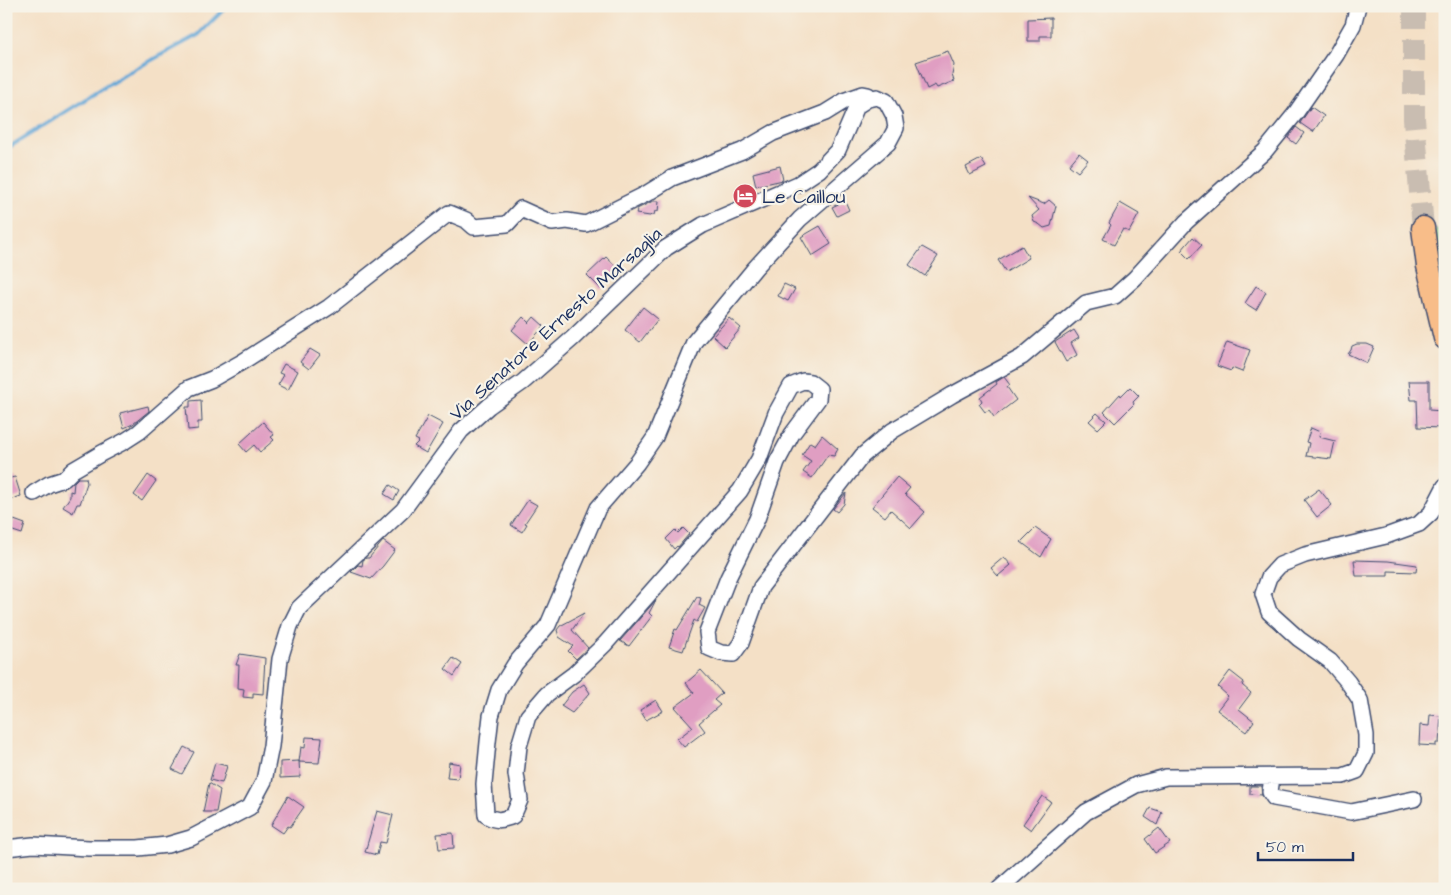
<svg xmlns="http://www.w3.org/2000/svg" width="1451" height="895" font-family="'Architects Daughter',sans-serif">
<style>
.green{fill:#92d187;stroke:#568072}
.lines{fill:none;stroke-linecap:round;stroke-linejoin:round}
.stream{stroke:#61a5d6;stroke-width:4}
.building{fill:#e09ec2}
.highway-tunnel{stroke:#c9bdb1;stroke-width:22;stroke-dasharray:22 11;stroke-linecap:butt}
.minor-casing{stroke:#3c4a6e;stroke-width:18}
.highway-casing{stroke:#3c4a6e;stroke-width:25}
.minor{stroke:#fff;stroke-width:15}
.highway{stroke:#f8bd89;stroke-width:22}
.labels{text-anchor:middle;stroke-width:4.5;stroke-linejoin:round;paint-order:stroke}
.poi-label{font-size:19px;fill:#1b2f5e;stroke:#f7f3e8;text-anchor:start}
.street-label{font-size:19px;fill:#1b2f5e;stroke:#f7f3e8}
</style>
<rect width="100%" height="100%" fill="#f7f3e8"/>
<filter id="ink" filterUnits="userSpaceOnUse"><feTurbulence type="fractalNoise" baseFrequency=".02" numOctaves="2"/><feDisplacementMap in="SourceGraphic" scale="10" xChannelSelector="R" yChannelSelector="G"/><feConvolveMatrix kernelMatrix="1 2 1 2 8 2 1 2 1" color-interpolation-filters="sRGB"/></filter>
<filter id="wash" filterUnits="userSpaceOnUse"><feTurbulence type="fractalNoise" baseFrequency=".0096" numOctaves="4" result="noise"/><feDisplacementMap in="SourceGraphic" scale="20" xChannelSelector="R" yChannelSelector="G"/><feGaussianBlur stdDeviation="1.12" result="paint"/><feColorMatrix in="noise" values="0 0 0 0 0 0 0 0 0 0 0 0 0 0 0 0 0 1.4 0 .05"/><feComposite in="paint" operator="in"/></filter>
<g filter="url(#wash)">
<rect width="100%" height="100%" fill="#f4e0c6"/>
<path class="green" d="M1445,229V303L1431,230Z"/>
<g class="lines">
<path class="stream" d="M6,149L124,75L198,35L227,6"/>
</g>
<g id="blocks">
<path class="building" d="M1051,18V36H1040V41H1028V19Z
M948,51L954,65L952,75L954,81L937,88L935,85L927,89L916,62Z
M1311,107L1324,116L1313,132L1300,123Z
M1296,127L1304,133L1296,144L1288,138Z
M1079,153L1088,160L1078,172L1069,165Z
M981,159L986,167L970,175L966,167Z
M780,166L783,180L756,186L753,173Z
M1028,198L1044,204L1049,200L1056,206L1051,226L1044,228L1039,224L1034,222L1032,216L1039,210Z
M653,201H659L658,212L655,211L654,215H651L650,216L636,214L637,209Z
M845,201L849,210L837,216L832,207Z
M1120,203L1139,214L1129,232L1123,229L1114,245L1103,239L1111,225L1109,223Z
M820,226L831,244L812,256L801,237Z
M1193,237L1202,245L1189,259L1181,251Z
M1022,246L1029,258L1006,272L998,260Z
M922,247L938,256L925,276L909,265Z
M606,257L620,270L601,289L587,275Z
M784,284L795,289L788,301L778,296Z
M1256,286L1266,292L1256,310L1245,303Z
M643,307L658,319L640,342L625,330Z
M523,317L529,323L534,317L544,326L528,344L512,330Z
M729,318L741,328L725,347L713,336Z
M1074,330L1079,338L1071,343L1077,355L1066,362L1055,342Z
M1227,342L1250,350L1242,372L1232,368L1231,371L1217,366Z
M1357,344H1367L1374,347L1367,363L1348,354L1351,350L1352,346Z
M310,349L320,355L309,369L300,362Z
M284,364L298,371L288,390L278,385L284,375L279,373Z
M1004,377L1010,385L1007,387L1016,400L994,417L989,410L985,412L979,404L982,401L980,397L997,384L996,382Z
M1409,381H1429V410L1442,411L1441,428L1418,427L1417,400H1411Z
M1130,387L1139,396L1133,402L1134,404L1115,423L1104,412L1120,394L1121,396Z
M201,400L202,422H198V429L188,430L186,407H190V401Z
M148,406L149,411L133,424L124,428L120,413Z
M1097,413L1106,421L1098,429L1089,421Z
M428,416L443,424L426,453L414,446L419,441L415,439Z
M263,422L274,435L271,437L274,440L260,452L254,445L246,452L239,444Z
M1311,428L1320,432L1319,437L1335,441L1331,459L1306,456L1309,443L1306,442Z
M822,435L838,449L834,456L828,455L812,478L803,472L811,461L802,455L810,442L815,445Z
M148,475L156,481L142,501L134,495Z
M15,477L21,496L9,500L6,493V479Z
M897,477L910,488L905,494L925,512L911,528L891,510L885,517L872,507Z
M78,478H86L87,483L80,504H77L73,513L63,507L70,497V491L73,492L74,482Z
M390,485L399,491L394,500L384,494Z
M1319,489L1332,505L1317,517L1304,500Z
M846,493L844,504L837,512L833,509Z
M528,500L537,505L525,523L527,524L522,532L511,525Z
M14,520L25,524L22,534L10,530Z
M683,528L689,534L678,547L677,546L674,549L666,539L675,530L678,533Z
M1035,528L1051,539L1041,557L1021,542Z
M383,541L395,550L383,566L371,579L351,572L358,565L362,566L363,560L366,558H369Z
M1004,557L1011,565L998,576L991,568Z
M1354,560L1388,561L1417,565L1416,572L1388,571V576H1356Z
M697,597L701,598L699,605L705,608L697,622L694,620L683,651L669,647L675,629L677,630Z
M656,600L649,613L652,616L629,646L620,641Z
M584,613L572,630L588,648L576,659L568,651L573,646L559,637L557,630L560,626Z
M240,654L265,658L263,694L253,693V698L243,697L244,689L238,688L239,665H236Z
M453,658L462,664L454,676L445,669Z
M701,670L722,693L714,700L720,705L699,723L705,731L684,747L677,739L693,727L675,707L694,693L686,683Z
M1230,671L1244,682L1242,685L1251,693L1239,709L1254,721L1246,732L1217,710L1228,696L1218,687Z
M584,684L590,693L572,713L561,706L572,692Z
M656,700L663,711L646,720L640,710Z
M1430,715L1441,716L1439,743H1436V746L1419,745L1420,725L1429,726Z
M306,737L322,738L319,763L299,762L301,747L305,748Z
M184,747L194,752L182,774L172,769Z
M299,761L300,777L280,778V762Z
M449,762L460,764L458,779L447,778Z
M215,763L227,766L222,783L210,780Z
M209,783L220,790L216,812H203Z
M1250,786H1261L1262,795L1250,794Z
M288,796L304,807L290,827L288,826L283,833L271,825Z
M1042,796L1051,802L1031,830L1023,824Z
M1150,808L1162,812L1157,825L1145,817Z
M377,811L393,815L386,843L380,842L377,855L365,852Z
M1159,828L1170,843L1155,853L1145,839Z
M453,833L454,848L439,849L437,834Z"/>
</g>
</g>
<g filter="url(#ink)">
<use href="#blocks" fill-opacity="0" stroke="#3c4a6e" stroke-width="1"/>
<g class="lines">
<path class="highway-tunnel" d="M1414,6V119L1423,228"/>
<defs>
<path id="minor" d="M34,493L49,484L64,479L73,470L102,453L125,441L139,432L189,388L212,379L242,362L329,307L449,213L466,220L474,227L507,224L521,209L552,223L567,221L586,224L646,194L672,178L742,151L773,133L825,113L846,100L863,94L868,95
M1272,777L1270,792L1274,798L1351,812L1414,799
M6,848L33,845L89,848H138L167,845L191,838L250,807L264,781L271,746L280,659L290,626L299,608L403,510L461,431L489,406L523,382L573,338L666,248L703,225L798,184L819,170L838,150L857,106L868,99L877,97L886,101L894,116L896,128L888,143L800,219L755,268L694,342L655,437L637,463L598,508L548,625L515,664L499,690L491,716L488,742L484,784L486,815C496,822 502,820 513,816L520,800L516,774L519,746L528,716L547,694L574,674L605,644L740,491L759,459L776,413L791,386L803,381L810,382L819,389L818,399L792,434L777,462L757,519L728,578L707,632L709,648L721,653L733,654L741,643L761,587L862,456L892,431L952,395L1022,357L1086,303L1115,296L1135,278L1186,222L1265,151L1295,114L1336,55L1353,25L1358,6
M999,889L1086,812L1136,785L1166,777L1343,776L1357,771L1366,753V735L1360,700L1348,682L1330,661L1299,639L1269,612L1263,594L1269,577L1280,565L1305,555L1386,536L1419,524L1431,513L1445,486"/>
<path id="highway" d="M1423,228L1428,266L1445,338"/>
</defs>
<use href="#minor" class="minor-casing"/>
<use href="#highway" class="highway-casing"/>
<use href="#minor" class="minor"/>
<use href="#highway" class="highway"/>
</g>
</g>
<defs>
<symbol id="hotel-disc" viewBox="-11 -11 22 22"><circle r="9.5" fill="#d1495b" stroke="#f7f3e8"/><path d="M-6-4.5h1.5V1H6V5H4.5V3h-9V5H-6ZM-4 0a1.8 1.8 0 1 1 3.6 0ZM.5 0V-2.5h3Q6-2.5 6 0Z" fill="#fff"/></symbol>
</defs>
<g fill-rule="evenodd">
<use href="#hotel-disc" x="731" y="182" width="28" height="28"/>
</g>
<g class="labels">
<g class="poi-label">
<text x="762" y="203">Le Caillou</text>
</g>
<g class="street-label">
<text transform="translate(555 323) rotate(-42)" y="7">Via Senatore Ernesto Marsaglia</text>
</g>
</g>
<rect width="1451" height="895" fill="none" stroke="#f7f3e8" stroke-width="25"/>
<path d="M1258 852v8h95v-8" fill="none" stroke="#1b2f5e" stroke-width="2.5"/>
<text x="1266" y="852" font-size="15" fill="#1b2f5e" stroke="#f7f3e8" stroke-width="4" paint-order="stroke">50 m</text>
</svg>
